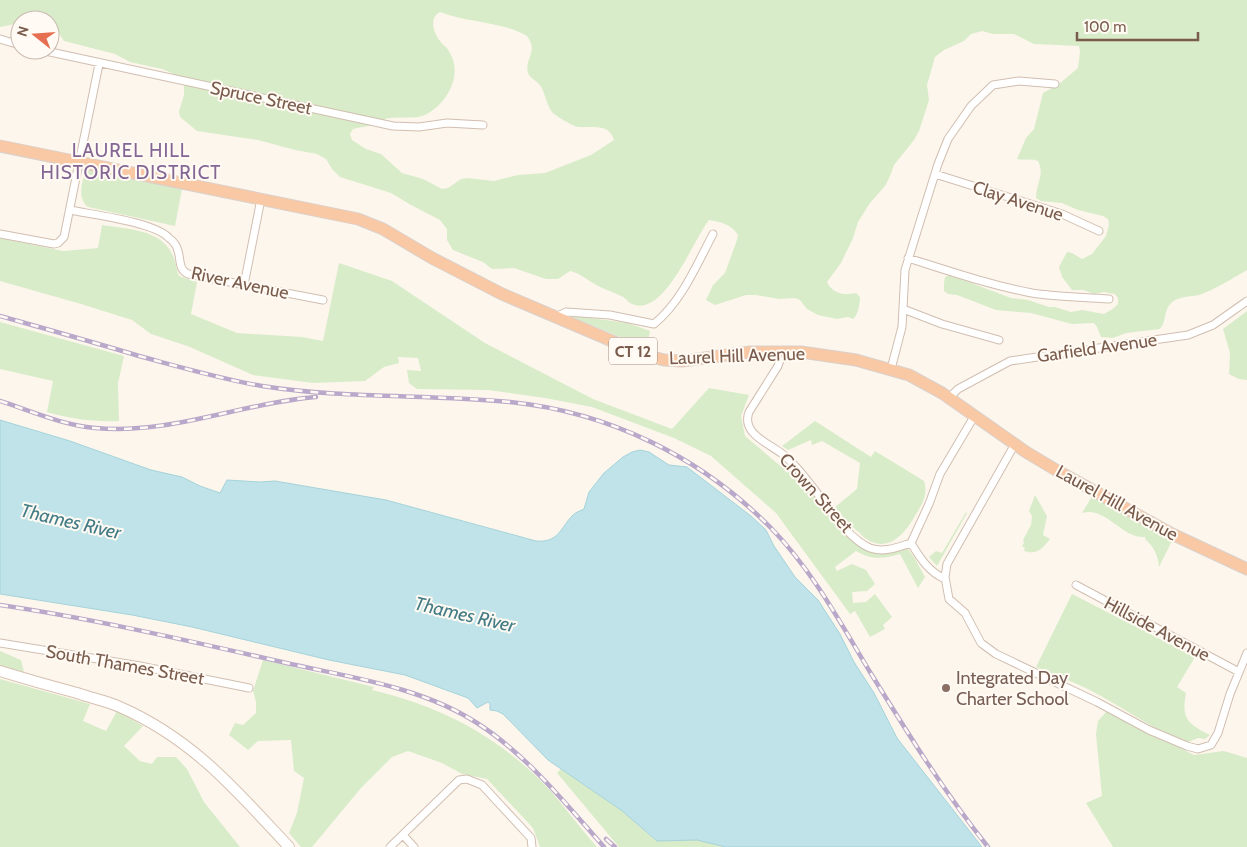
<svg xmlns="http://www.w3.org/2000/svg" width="1247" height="847" font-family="Cabin,sans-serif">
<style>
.green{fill:#d8ecc9;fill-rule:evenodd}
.water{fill:#bfe3e8;stroke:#a5d3da}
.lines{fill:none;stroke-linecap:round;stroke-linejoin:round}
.minor-casing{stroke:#d1beb0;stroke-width:9}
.secondary-casing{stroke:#d6c0b0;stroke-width:12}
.trunk-casing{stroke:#dad1cd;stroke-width:13}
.minor{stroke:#fff;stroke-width:7}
.secondary{stroke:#fff;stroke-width:10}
.trunk{stroke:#f9c8a4;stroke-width:11}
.rail-casing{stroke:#b9a8c9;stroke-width:4.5}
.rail{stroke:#fffaf3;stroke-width:2.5;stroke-dasharray:8;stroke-linecap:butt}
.education-dot{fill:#8d6e63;stroke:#fffaf3;stroke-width:2}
.labels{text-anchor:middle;stroke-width:4;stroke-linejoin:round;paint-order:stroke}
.shield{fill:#fffaf3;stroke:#a28b7f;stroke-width:1}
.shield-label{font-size:16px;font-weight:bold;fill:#7a5c4d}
.street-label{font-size:18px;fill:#7a5c4d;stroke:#fffaf3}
.education-label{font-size:18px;fill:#785e54;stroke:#fffaf3;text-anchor:start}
.neighbourhood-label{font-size:19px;letter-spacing:1px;fill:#846695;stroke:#fffaf3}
.water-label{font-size:19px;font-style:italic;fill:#437c86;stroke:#fffaf3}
</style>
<rect width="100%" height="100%" fill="#fdf6ec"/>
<path class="green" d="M0,0H1247V270C1235,277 1212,291 1199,295C1190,297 1180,296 1172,302C1163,310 1167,321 1160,329L1126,333L1113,338L1101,337L1097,327L1094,323L1072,324L1031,313L996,310L957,295L948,294L944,291V283L945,277L950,275L1011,298L1028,300L1049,307H1055L1071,312L1082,310L1104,314L1114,308L1118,304V298L1115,294L1104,292L1094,294L1083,290H1072L1062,277L1059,267L1067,252L1072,253L1082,259L1092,254L1106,236L1109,225L1108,219L1103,216L1078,210L1062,203L1041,201L1036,198C1036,184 1045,174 1038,161C1031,158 1024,161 1017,159L1026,138L1034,129L1043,93L1059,84L1078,68L1080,52L1079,46L1034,44L1014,34H993L982,31L971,34L964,41L944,50L935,57L927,85L929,100L919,131L914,140L894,165L890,176L885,186L870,203L858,222L853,238L841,263L827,282C832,293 844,296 856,293L860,297C860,304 858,315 853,319L848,317L837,319L818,315L807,309L800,300L795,298L779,299L756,295H746L715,305L706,300L713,285L725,273L737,240L738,235C731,224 721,222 709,220C694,238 663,322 630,303C627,301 625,297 621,296C612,291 602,289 593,283C585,278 579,273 570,271L558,279H546L514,268L492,269L483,262L453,250L447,240V229L440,220L411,205L391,193L340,177L332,169L326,159L317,154L295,150L258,140L197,131L180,117L179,111L184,95V84L172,73L162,69L130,62L115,54L64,41L58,32L50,31V20H20V26L15,24L0,27ZM440,12C468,23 501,21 527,36C539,52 524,58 528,73C530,78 535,80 539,84C546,92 545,103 552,112C554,115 574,127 578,127C592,128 609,123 614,140L591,155L545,173L518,175L494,181L467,178L461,179L448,188L442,189L423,179L402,173L381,154L366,149L352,140L350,134L353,129C360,127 368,127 375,124C380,122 384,119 389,118C402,116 416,120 427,114C449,102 464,72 448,50C446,46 442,45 440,41C433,32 429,18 440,12Z
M85,170L182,189L175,226L88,207C76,197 83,182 85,170Z
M102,225C126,229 161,229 172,254C176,261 176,269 179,276L197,282L191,314L237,333L302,337L323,341L339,263L392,281L485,343L593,399L672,429L709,388L749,395L741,416L745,436L784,469L790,466L799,474L841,528L884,553L908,549L914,557L925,577L918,588L900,554C884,559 871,560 856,551L835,567L837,571L852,564L866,570L875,584L867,591L852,592L853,603L866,602L875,594L892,617L883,625L885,629L870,637L855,611L850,614L776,513L711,456L674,438L592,407L545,398L488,390L417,389L409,383L407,370L421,371L418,358L398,357L399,363L384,367L365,381L313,383L253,375L190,347L151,334L132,320L81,304L0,281V238L63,251L98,248Z
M1247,311V380L1239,379L1229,374L1230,353L1223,329Z
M567,315L628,323L650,331L647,348Z
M0,322L124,356L118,383L119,421C94,422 71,419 47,412L53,381L0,369Z
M815,421L871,457L875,451L924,481C928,494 923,503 916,514C907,531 890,553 868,540C864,538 860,533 856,530C848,523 841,516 835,507L857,489L860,463L822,441L812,445L811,440L788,450L782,446Z
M1035,495L1047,516L1043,535L1050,539C1042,549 1037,555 1024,551L1025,548L1022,546L1024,543L1023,540L1031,525L1032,516L1029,511Z
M1092,496L1173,539L1159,567C1158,555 1154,547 1145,539V537C1122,539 1106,506 1082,513Z
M966,512L967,513L937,566L929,557L936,551L942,553Z
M1072,594L1195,657L1177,687L1186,693C1181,719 1188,724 1210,735L1205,739L1198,738L1188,742C1156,732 1129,711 1099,695C1080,684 1057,676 1036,667Z
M0,651L21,660L24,672L0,665Z
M263,660L374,687L372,690C440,706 496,735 545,785C563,804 579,827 597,847H540L533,828L487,779L462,774L442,763L408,751L392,757L361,788L312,847H301L289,833L297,813L304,778L294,771L291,740L258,741L248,750L229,735L235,723L243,725L256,713V702L253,691Z
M0,679L90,704L83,721L106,731L117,711L143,726L124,746L140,761L152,764L157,757H176L187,769L204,802L240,847H0Z
M1107,711L1194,755L1224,751L1247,758V847H1113L1086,803L1102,796L1096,734L1098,721Z
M561,769L621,810L655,840H697L726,847H619L557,773Z"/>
<path class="water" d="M0,420L70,441L151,470L182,477L200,486L220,493L227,480L260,482L275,481L386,500L536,541C559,543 560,528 573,515C576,512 580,511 584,509L589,492L604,473L623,457L632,452L640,450L649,452L669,465L687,467L751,516L766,530L774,546L795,577L818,600L840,634L854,662L874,693L897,738L982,847H726L697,840L657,841L621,810L548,760L503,714L497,711L490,710V704L488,702L477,708L468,698L405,675L329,660L192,627L132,615L0,594Z"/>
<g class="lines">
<defs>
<path id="minor" d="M0,39L20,45
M41,50L393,126L419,127L447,123L483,125
M935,174L1062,214L1099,231
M70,210C94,215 154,222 169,238C173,241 177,246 178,251C181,260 178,269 188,274L323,300
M0,234L54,244L58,243L64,237L99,64
M908,258C949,271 990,285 1032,293C1057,297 1083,297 1109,299
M244,285L261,199
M903,309L942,324L999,340
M556,317L566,312L610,315L654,324C682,301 697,264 713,234
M783,351L778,366L749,412C741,433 768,443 781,453C787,457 791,462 795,466C816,487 844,538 870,548C884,553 898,547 911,543L929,504L940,474L975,415
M891,369L902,327L905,270L938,164L948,139L971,106L993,85L1019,81L1055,84
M949,398L958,389L1010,361L1188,335L1213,325L1247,301
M1015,444L947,564L945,577L949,599L965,613L981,643L996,654L1097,702L1149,730L1187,746L1198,749L1211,745L1218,733L1230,694L1247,653
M911,543C920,558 929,572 945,579
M1076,585L1239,672
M0,643L140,666L249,688
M403,835L414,847
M390,847L459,780L467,779L482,785L531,838L532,847"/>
<path id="secondary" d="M0,671C26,679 51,686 77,693C91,698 107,701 120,707C193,739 236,790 289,847"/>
<path id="trunk" d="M0,146L358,219L383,229L432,258L502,294L645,355L664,360L682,361L750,352H801L856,360L909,375L942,393L1026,452L1056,470L1172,534L1247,569"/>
</defs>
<use href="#minor" class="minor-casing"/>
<use href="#secondary" class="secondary-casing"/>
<use href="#trunk" class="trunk-casing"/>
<use href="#minor" class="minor"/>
<use href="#secondary" class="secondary"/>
<use href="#trunk" class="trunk"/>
<defs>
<path id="rail" d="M0,316C46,329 93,342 139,356C180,367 221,379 262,386C344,399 427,394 510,402C609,412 701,457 771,528C812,570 840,622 870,672C907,732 944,792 988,847
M0,401C31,411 62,425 95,428C170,435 242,403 316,397
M0,605C95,619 189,641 282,662C347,677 420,686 477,723C527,755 565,803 604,847
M606,839L615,847"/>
</defs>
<use href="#rail" class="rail-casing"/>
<use href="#rail" class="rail"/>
</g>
<circle class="education-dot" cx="946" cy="688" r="5"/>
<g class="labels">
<rect class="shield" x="609" y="337.5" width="48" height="27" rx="4"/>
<g class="shield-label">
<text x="633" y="357">CT 12</text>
</g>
<g class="street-label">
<text transform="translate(261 98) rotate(12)" y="6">Spruce Street</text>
<text transform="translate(1018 201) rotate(18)" y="6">Clay Avenue</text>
<text transform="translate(240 283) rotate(12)" y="6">River Avenue</text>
<text transform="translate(1097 348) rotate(-8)" y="6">Garfield Avenue</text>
<text transform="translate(737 356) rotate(-2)" y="6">Laurel Hill Avenue</text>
<text transform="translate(816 493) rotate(48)" y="6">Crown Street</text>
<text transform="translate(1117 503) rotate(29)" y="6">Laurel Hill Avenue</text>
<text transform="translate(1157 629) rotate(28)" y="6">Hillside Avenue</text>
<text transform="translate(125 665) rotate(10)" y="6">South Thames Street</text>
</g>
<g class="education-label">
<text x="956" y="684">Integrated Day<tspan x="956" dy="21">Charter School</tspan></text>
</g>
<g class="neighbourhood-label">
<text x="131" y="157">LAUREL HILL<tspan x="131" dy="22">HISTORIC DISTRICT</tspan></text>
</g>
<g class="water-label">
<text transform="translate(71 521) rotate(13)" y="7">Thames River</text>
<text transform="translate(465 614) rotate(13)" y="7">Thames River</text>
</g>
</g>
<g transform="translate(35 35) rotate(287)"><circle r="24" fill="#fffaf3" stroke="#cabbb1"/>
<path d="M0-4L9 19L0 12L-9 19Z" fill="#e76f51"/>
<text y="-8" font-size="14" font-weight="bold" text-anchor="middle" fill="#7a5c4d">N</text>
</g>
<path d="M1077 32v8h121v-8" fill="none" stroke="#7a5c4d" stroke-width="2.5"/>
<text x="1084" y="32" font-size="15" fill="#7a5c4d" stroke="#fffaf3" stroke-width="4" paint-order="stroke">100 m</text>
</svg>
